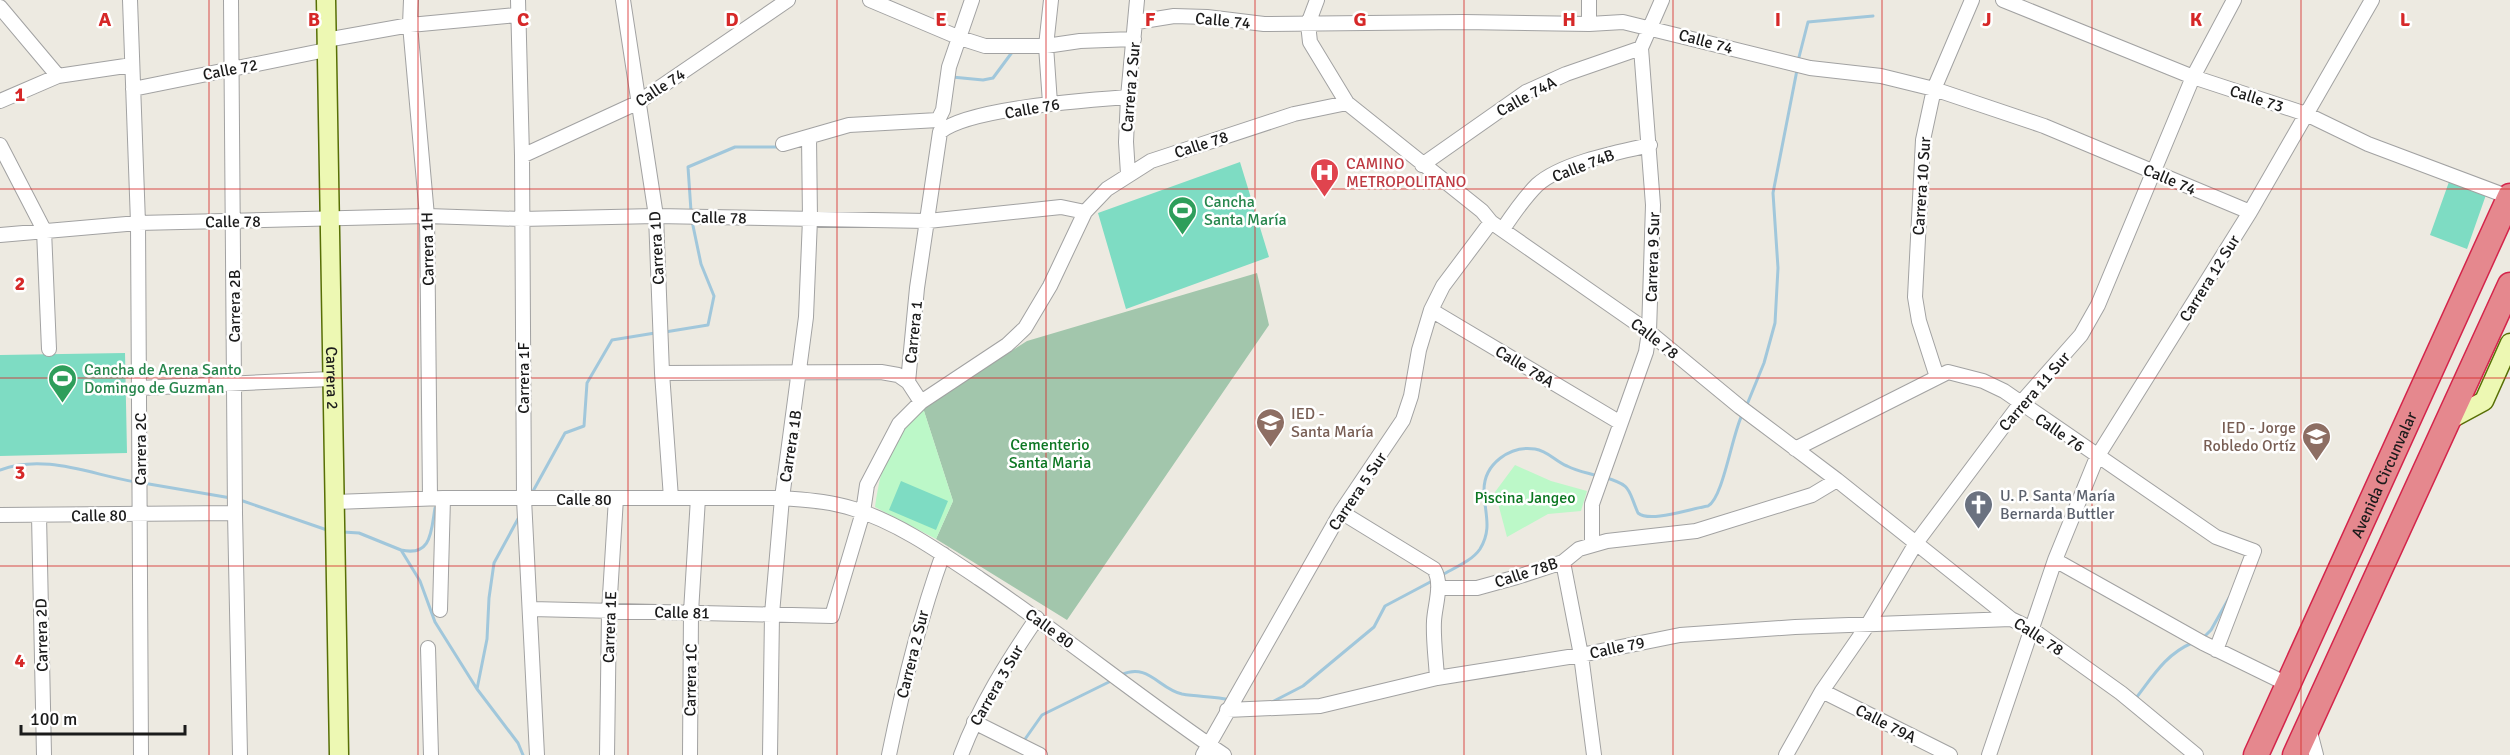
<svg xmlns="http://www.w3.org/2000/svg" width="2510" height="755" font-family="Signika,sans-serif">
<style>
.cemetery{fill:#a2c6ac}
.park{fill:#bcf8c8}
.pitch{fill:#7edcc3}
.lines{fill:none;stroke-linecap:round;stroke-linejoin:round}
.stream{stroke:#a1c7db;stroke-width:3}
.street-casing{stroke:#a2a2a2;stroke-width:16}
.secondary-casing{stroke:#576f05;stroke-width:21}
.highway-casing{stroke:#d4254b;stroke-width:27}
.street{stroke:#fff;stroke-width:14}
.secondary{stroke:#edf8b3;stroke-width:18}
.highway{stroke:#e5888e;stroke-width:24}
.grid{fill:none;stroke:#d62828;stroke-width:1.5;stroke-opacity:0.55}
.labels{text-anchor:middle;stroke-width:5;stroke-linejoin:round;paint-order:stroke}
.street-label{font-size:16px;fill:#1b1b1b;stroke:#fff}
.health-label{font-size:16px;fill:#be3a42;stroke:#fff;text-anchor:start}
.leisure-label{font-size:16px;fill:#27864d;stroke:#fff;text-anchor:start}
.education-label{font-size:16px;fill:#785e54;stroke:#fff;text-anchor:start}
.park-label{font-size:16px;fill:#0c7722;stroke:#fff}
.worship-label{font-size:16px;fill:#5b616d;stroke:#fff;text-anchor:start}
.grid-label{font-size:20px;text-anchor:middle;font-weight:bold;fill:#d62828;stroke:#fff;stroke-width:5;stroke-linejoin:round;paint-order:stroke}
</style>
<rect width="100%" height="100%" fill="#edeae1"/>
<path class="cemetery" d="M1257,273L1269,325L1067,620L936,539L953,501L923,408L1027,341Z"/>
<path class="park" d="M923,408L953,501L936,539L875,507C882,459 890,444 923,408Z
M1515,465L1551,481L1587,491L1581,511L1548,514L1507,537L1495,492Z"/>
<path class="pitch" d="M1240,162L1269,257L1126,309L1098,213Z
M2450,179L2487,192L2467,249L2430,235Z
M125,353L127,453L0,456V355Z
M901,481L948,501L936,530L889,510Z"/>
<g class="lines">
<path class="stream" d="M1798,61L1808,22L1873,16
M952,77L983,80L993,78L1013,51
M691,211L688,167L735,147H780
M665,332L708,325L714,296L701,264L692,221
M1746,407L1764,363L1775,323L1778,268L1773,193L1797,70
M0,470C45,453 92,475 136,482
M1604,477C1633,486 1627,488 1638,513C1650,523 1689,509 1708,506C1723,498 1732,435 1742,415
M143,483L231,498
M532,493L565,433L584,426L587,383L612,340L655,333
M240,500L327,530
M343,532L359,533L401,550L420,581L435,622L477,689L518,743L523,755
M401,550C432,557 431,531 435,508
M1442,575C1454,568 1472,561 1480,549C1493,528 1484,512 1484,490C1484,464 1510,445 1535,449C1548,451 1555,461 1567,466C1576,471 1588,473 1598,476
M2203,638L2211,630L2229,598
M1121,675C1148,662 1159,689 1182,694C1198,697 1215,696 1230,700
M477,689L487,639L489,598L494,563L519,517
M2136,698C2153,676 2166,654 2192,643
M1272,702L1303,686L1374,627L1385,606L1434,580
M1023,742L1042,715L1113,680"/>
<defs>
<path id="street" d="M130,0L138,223L141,755
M231,0L235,513L240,755
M411,0L410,25L427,216L430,498
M518,0L522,156L524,499L537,755
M623,0L656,216L662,373L671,498
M870,0L960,38L985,46H1046L1080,41L1134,39
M1317,0L1308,24L1310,42L1347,103L1482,211L1491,222L1649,332L1740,407L1837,480L2011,619L2030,628L2121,693L2196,755
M2003,0L2193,77L2306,114L2368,144L2509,197
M0,7L58,76
M1137,22L1174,16L1207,17L1264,24L1463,22L1589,24L1623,22L1810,68L1881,76L1934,89L2044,126L2250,212
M1589,24V0
M326,40L410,25L517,15
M133,89L326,50
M0,101L58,76L132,65
M1050,103L1046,46L1051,0
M783,144L849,125L938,120L943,110L949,67L972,0
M0,145L44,230L49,349
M522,156L637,103L788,0
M1422,165L1526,92L1566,74L1641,48
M1128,174L1126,142L1128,97L1137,0
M1503,229C1513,214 1524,198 1537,185C1561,163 1618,152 1650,145
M0,235L138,223L427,216L521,219L656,216L928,221L1061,207L1085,212
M1431,310L1619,422
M662,373L881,372L898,375L908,382
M1937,377L1919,321L1915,297L1923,140L1934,89L1972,0
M140,388L330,379
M921,402L908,382L917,288L940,132C969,108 1087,100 1128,97
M1795,449L1948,372L1983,381L2004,391L2216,537L2254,551L2216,650
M335,502L443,498H782C806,500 830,501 854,509C899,523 941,553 980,579C1063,635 1141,699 1224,755
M1341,512L1434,569C1443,584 1435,604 1434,621C1433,639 1436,659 1437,678
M0,515L235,513
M39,515L44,755
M1592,544V504L1646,352L1649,332L1653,205L1641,48L1662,0
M2055,560L2203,643L2289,685
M1563,562L1581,655L1594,755
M1438,588H1477L1517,577L1563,562L1579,549L1607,541L1696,531L1812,495L1837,480
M531,609L832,616L863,512L867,485L899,424L921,402L1007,345L1025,328L1050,286L1085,212L1107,189L1151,161L1294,114L1347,103
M440,610L443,498
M428,648L431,755
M1822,691L1950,755
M1227,710L1320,706L1437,678L1581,655L1680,635L1795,627L2011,619
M974,722L1040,755
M2309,728L2316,755
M607,755L609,612L616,498
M690,755L691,612L698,498
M770,755L772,614L782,498L806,317L810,219L809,137
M889,755C903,686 919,620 943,554
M961,755C980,705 1007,662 1037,618
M1203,755L1341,512L1403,420L1411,396L1419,350L1431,310L1443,286L1491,222
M1786,755L1822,691L1867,626L1916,543L2020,404L2081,335L2098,305L2193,77L2234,0
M1989,755L2055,560L2097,457L2250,212L2372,0"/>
<g id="secondary">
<path id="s1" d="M326,0L339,755"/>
<path d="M2447,421L2484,401L2510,343"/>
</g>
<g id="highway">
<path id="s2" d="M2256,755L2510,196"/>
<path d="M2295,755L2510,285"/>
</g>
</defs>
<use href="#street" class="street-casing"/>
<use href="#secondary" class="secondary-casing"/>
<use href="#highway" class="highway-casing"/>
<use href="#street" class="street"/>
<use href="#secondary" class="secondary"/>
<use href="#highway" class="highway"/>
</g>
<path class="grid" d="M209,0V755M418,0V755M628,0V755M837,0V755M1046,0V755M1255,0V755M1464,0V755M1673,0V755M1882,0V755M2092,0V755M2301,0V755M0,189H2510M0,378H2510M0,566H2510"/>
<defs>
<symbol id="hospital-pin" viewBox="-11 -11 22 30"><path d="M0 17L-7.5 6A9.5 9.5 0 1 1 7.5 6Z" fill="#e0444e" stroke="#fff"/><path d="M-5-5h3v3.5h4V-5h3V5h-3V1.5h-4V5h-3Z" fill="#fff"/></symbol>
<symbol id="stadium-pin" viewBox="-11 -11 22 30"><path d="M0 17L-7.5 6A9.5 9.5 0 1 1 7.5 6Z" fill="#2e9e5b" stroke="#fff"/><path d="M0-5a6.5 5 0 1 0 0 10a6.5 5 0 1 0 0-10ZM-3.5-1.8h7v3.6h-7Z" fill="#fff"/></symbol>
<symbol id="school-pin" viewBox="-11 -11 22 30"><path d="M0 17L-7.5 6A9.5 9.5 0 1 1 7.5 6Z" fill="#8d6e63" stroke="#fff"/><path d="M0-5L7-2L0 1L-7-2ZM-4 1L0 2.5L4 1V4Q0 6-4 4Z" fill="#fff"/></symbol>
<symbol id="church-pin" viewBox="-11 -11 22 30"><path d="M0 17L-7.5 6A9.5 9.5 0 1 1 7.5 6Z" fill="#6b7280" stroke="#fff"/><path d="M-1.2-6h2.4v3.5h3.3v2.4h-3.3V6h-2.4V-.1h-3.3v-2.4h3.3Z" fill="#fff"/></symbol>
</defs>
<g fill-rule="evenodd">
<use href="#hospital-pin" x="1308" y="156" width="33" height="45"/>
<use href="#stadium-pin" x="1166" y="194" width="33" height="45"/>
<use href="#stadium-pin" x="46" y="362" width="33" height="45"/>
<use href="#school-pin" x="1254" y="406" width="33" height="45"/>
<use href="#school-pin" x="2300" y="420" width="33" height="45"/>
<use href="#church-pin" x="1962" y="488" width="33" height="45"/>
</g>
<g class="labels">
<g class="street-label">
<text transform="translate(1223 20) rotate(5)" y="6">Calle 74</text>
<text transform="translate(1706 41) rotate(15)" y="6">Calle 74</text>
<text transform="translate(230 69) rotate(-11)" y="6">Calle 72</text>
<text transform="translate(660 87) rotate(-33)" y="6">Calle 74</text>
<text transform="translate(1130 87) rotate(-85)" y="6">Carrera 2 Sur</text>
<text transform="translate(1526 96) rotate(-29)" y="6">Calle 74A</text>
<text transform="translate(2257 98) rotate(18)" y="6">Calle 73</text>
<text transform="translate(1032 108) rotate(-10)" y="6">Calle 76</text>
<text transform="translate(1201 144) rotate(-18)" y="6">Calle 78</text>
<text transform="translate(1583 165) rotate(-21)" y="6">Calle 74B</text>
<text transform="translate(2170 179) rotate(23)" y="6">Calle 74</text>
<text transform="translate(1921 186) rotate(-86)" y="6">Carrera 10 Sur</text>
<text transform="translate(719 217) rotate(1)" y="6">Calle 78</text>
<text transform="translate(233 221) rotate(-1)" y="6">Calle 78</text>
<text transform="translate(656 248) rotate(-93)" y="6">Carrera 1D</text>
<text transform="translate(427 249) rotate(-91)" y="6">Carrera 1H</text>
<text transform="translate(1652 257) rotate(-88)" y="6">Carrera 9 Sur</text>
<text transform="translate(2209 278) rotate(-58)" y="6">Carrera 12 Sur</text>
<text transform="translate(234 306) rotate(-90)" y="6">Carrera 2B</text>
<text transform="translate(913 332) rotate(-84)" y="6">Carrera 1</text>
<text transform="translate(1655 338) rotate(38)" y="6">Calle 78</text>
<text transform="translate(1525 366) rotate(31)" y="6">Calle 78A</text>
<text dy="6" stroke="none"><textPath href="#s1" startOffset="378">Carrera 2</textPath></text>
<text transform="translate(523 378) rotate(-90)" y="6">Carrera 1F</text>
<text transform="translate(2034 391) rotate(-49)" y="6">Carrera 11 Sur</text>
<text transform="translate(2060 432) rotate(34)" y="6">Calle 76</text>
<text transform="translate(790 446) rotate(-81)" y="6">Carrera 1B</text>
<text transform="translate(140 449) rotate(-90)" y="6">Carrera 2C</text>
<text dy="6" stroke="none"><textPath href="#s2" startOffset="308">Avenida Circunvalar</textPath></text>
<text transform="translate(1357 491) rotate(-56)" y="6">Carrera 5 Sur</text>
<text x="584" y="505">Calle 80</text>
<text transform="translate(99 515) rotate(-1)" y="6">Calle 80</text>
<text transform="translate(1526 572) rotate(-18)" y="6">Calle 78B</text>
<text transform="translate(682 612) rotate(1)" y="6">Calle 81</text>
<text transform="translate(609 627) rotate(-88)" y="6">Carrera 1E</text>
<text transform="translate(1050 628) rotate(36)" y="6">Calle 80</text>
<text transform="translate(41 635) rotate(-91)" y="6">Carrera 2D</text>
<text transform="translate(2039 636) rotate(33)" y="6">Calle 78</text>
<text transform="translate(1617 647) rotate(-12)" y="6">Calle 79</text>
<text transform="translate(912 654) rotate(-76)" y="6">Carrera 2 Sur</text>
<text transform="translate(690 680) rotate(-89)" y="6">Carrera 1C</text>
<text transform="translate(996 685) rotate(-60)" y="6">Carrera 3 Sur</text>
<text transform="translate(1886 723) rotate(27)" y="6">Calle 79A</text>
</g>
<g class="health-label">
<text x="1346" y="169">CAMINO<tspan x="1346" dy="18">METROPOLITANO</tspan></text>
</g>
<g class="leisure-label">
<text x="1204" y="207">Cancha<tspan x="1204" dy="18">Santa María</tspan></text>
<text x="84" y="375">Cancha de Arena Santo<tspan x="84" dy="18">Domingo de Guzman</tspan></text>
</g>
<g class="education-label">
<text x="1291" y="419">IED -<tspan x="1291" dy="18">Santa María</tspan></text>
<text x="2296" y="433" text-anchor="end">IED - Jorge<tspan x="2296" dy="18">Robledo Ortíz</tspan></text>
</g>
<g class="park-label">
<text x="1050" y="450">Cementerio<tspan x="1050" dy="18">Santa Maria</tspan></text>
<text x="1525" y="503">Piscina Jangeo</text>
</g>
<g class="worship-label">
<text x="2000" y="501">U. P. Santa María<tspan x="2000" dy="18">Bernarda Buttler</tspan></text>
</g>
</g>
<g class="grid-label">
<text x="105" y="26">A</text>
<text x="314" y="26">B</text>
<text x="523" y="26">C</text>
<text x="732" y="26">D</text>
<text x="941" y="26">E</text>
<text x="1150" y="26">F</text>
<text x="1360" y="26">G</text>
<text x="1569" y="26">H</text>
<text x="1778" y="26">I</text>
<text x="1987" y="26">J</text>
<text x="2196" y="26">K</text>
<text x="2405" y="26">L</text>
<text x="20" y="101">1</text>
<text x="20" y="290">2</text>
<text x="20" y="479">3</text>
<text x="20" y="667">4</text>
</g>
<path d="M21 725v9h164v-9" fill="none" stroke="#1b1b1b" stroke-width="3"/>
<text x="30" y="725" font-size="18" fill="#1b1b1b" stroke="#ffffff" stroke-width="4.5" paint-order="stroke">100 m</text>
</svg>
